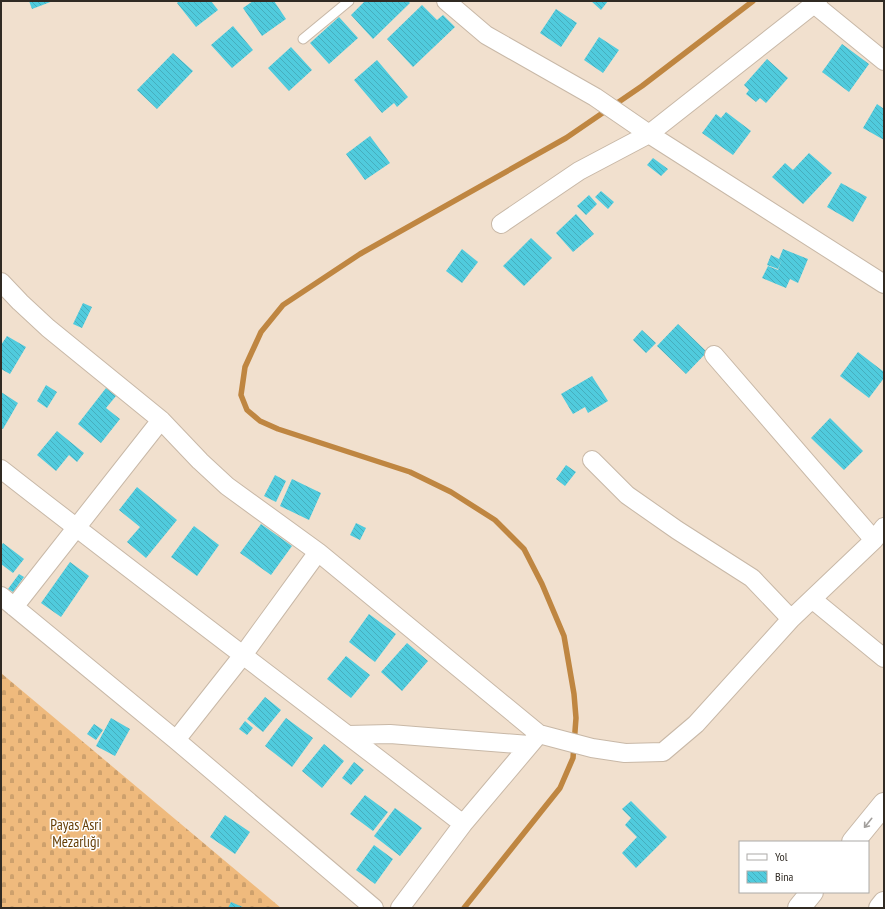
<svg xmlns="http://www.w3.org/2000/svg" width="885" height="909" font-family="'PT Sans Narrow',sans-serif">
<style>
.cemetery{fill:url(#cemetery-stones)}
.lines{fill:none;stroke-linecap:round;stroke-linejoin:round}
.stream{stroke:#bf8641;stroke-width:5.5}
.building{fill:url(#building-back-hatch)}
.lane-casing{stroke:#c8b8a7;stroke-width:11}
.street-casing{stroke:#c8b8a7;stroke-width:20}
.highway-casing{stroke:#c8b8a7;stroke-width:24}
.lane{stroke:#fff;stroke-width:9}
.street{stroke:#fff;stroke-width:18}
.highway{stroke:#fff;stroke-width:22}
.oneway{stroke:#a29f9c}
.labels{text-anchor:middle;stroke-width:3;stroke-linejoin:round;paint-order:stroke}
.park-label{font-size:15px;fill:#653e06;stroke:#fff}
</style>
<defs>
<pattern id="cemetery-stones" width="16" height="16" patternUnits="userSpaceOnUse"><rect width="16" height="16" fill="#efba7d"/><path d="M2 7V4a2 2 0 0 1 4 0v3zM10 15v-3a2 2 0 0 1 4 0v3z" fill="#cda06c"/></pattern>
<pattern id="building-back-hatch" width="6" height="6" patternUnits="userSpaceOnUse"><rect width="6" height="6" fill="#50cbdd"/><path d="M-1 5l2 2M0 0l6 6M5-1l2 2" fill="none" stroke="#46aebd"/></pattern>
</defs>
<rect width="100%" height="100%" fill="#f1e0ce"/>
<path class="cemetery" d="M1,673L281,908H1Z"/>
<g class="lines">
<path class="stream" d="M464,908L560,788L573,758L576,718L574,694L564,636L542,584L524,549L495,520L451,492L410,472L278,429L260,421L247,410L241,395L245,367L261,332L283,305L360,254L566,138L642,86L753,1"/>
</g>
<path class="building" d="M29,1H53L32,9Z
M179,1H211L218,10L196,27L177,3Z
M253,1H274L286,19L262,36L243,8Z
M365,1H408L410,3L373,39L351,15Z
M591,1H608L601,10Z
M422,5L437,20L443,15L455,27L413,67L387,39Z
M556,9L577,23L561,47L540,33Z
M339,17L358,38L329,64L310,43Z
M233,26L253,50L232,68L211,45Z
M599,37L619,50L603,73L584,60Z
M842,44L869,64L849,92L822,72Z
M291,47L312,70L289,91L268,68Z
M173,53L193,71L157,109L137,90Z
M767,59L788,78L766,103L760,98L756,102L746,94L749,90L744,85Z
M377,60L408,97L397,107L394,103L382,113L354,80Z
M877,104L884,109V140L863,128Z
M726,112L751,131L733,155L702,133L716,114L721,118Z
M370,136L390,163L365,180L346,154Z
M809,153L832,173L803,204L772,177L785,163L793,170Z
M653,158L668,169L661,176L647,165Z
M841,183L867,197L853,222L827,207Z
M601,191L614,202L608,209L595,197Z
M589,195L597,204L586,215L577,206Z
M576,214L594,234L573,252L556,233Z
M531,238L552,258L524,286L503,266Z
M462,249L478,262L462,283L446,271Z
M783,249L808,259L798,283L790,279L786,288L762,278L768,266L778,270L782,259L778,269L767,265L771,255L779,259Z
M83,303L92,307L82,328L73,324Z
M678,324L707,352L686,374L657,346Z
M642,330L656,343L646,353L633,340Z
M7,336L26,347L10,374L1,369V345Z
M858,352L884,372V378L869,398L840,376Z
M592,376L608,401L588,413L585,407L573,414L561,394Z
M46,385L57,392L47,408L37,401Z
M106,388L116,396L106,408L120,419L101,443L78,424Z
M1,392L18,403L3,429L1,428Z
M830,418L863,451L844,470L811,438Z
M57,431L84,453L77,462L69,455L56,471L37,455Z
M566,465L576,472L565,486L556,479Z
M275,475L286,481L276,502L264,496Z
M292,479L321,493L309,520L280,506Z
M137,487L177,520L146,558L127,542L140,527L119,510Z
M356,523L366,528L360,540L350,535Z
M261,524L292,546L271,575L240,553Z
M194,526L219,545L197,576L171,557Z
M3,543L24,559L13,573L1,564V546Z
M70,562L89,576L61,617L41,603Z
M19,574L24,577L13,592L8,589Z
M369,614L396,634L375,662L349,642Z
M407,643L428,661L402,691L381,672Z
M346,656L370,675L351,698L327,679Z
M265,697L281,710L263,732L247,719Z
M111,718L130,729L115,756L96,746Z
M286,718L313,738L292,767L265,746Z
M245,721L253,728L247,735L239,729Z
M94,724L103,730L96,740L87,734Z
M324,744L344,761L322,788L302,771Z
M354,762L364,770L351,785L342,778Z
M365,795L388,812L373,831L350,814Z
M631,801L667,837L636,868L622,853L637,837L625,825L631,818L622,809Z
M395,808L422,828L400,856L374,836Z
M225,815L250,832L235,854L210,837Z
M374,845L393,859L375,884L356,870Z
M231,902L245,908H228Z"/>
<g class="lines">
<defs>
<path id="lane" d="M303,39L349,1"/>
<path id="street" d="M446,1L486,35L595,97L649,134L884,284
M814,4L884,61
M501,224L579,171L649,134L818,1
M1,282L20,302L48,328L161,420L200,461L227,486L318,552L539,734
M714,355L874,540
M592,460L627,495L677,530L752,578L791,619
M1,469C154,589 310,705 463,824
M1,596L176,740L374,908
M812,599L884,658
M14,607L161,420
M348,735L390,734L529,745
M176,740L243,655L318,552
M400,908L463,824L539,734L592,748L625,753L663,752L696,724L791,619L874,540L884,527"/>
<path id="highway" d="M853,842L884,804
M799,908L812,892
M880,908L884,903"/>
</defs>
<use href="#lane" class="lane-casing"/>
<use href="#street" class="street-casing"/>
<use href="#highway" class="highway-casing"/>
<use href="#lane" class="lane"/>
<use href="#street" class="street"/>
<use href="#highway" class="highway"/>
</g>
<defs><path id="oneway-shaft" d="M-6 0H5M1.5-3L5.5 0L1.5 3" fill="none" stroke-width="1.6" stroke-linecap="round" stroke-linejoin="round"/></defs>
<use class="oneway" href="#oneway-shaft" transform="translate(868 823) rotate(129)"/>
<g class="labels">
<g class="park-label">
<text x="76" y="830">Payas Asri<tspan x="76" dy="17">Mezarlığı</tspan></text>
</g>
</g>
<rect width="885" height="909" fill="none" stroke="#302a23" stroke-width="4"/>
<rect x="739" y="841" width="130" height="52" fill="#ffffff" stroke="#acaaa7"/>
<rect x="747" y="854" width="20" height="6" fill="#ffffff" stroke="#acaaa7"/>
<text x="775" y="861" font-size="12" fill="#302a23">Yol</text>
<rect x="747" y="871" width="20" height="12" fill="url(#building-back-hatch)" stroke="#acaaa7"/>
<text x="775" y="881" font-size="12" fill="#302a23">Bina</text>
</svg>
